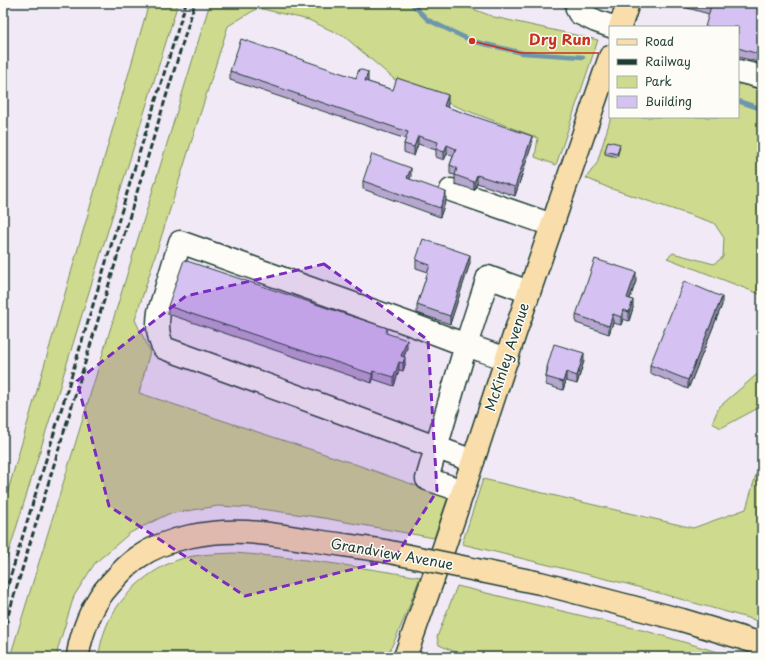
<svg xmlns="http://www.w3.org/2000/svg" width="765" height="660" font-family="'Playpen Sans',sans-serif">
<style>
.green{fill:#ceda8d;stroke:#768c60}
.lines{fill:none;stroke-linecap:round;stroke-linejoin:round}
.stream{stroke:#6d95ac;stroke-width:4.5}
.minor-casing{stroke:#1f3d34;stroke-width:25}
.major-casing{stroke:#1f3d34;stroke-width:25}
.minor{stroke:#fdfcf7;stroke-width:22}
.major{stroke:#f9ddab;stroke-width:22}
.rail{stroke:#1f3d34;stroke-width:3;stroke-dasharray:6 3;stroke-linecap:butt}
.major-bridge-casing{stroke:#1f3d34;stroke-width:25;stroke-linecap:butt}
.major-bridge{stroke:#f9ddab;stroke-width:22}
.wall{fill:#b7a6d0;stroke:#1f3d34}
.shaded-wall{fill:#9587a9;stroke:#1f3d34}
.building{fill:#d5c1f2;stroke:#1f3d34}
.marked{fill:#7b2cbf;fill-opacity:0.2;stroke:#7b2cbf;stroke-width:3;stroke-dasharray:8 5;stroke-linejoin:round}
.labels{text-anchor:middle;stroke-width:3;stroke-linejoin:round;paint-order:stroke}
.street-label{font-size:14px;fill:#1f3d34;stroke:#fdfcf7}
.leader{fill:none;stroke:#c8321e;stroke-width:1.5}
.callout-dot{fill:#c8321e;stroke:#fdfcf7;stroke-width:1.5}
.callout-label{font-size:15px;text-anchor:middle;font-weight:bold;fill:#c8321e;stroke:#fdfcf7;stroke-width:3;stroke-linejoin:round;paint-order:stroke}
</style>
<rect width="100%" height="100%" fill="#f1eaf6"/>
<filter id="ink" filterUnits="userSpaceOnUse"><feTurbulence type="fractalNoise" baseFrequency=".025" numOctaves="2"/><feDisplacementMap in="SourceGraphic" scale="8" xChannelSelector="R" yChannelSelector="G"/><feConvolveMatrix kernelMatrix="1 2 1 2 8 2 1 2 1" color-interpolation-filters="sRGB"/></filter>
<g filter="url(#ink)">
<path class="green" d="M149,3H178L3,571V508Z
M210,3H457L494,17L598,40L556,165L535,157L538,138L401,85L345,37L309,20L258,8L228,26L135,320L150,351L139,393L349,462L448,497L434,538L324,518L254,508L218,506L168,514L130,533L95,563L74,596L58,648L57,657H10Z
M738,83L762,90V295L667,258L673,253L714,264L723,257L724,238L714,223L609,188L586,178L597,163L611,117H738Z
M762,370V406L721,428L712,423L719,407Z
M762,454V622L627,584L462,544L483,479L693,528L746,509Z
M233,553C296,557 358,567 420,577C410,604 400,632 386,657H98C100,649 101,641 104,633C114,600 150,567 184,558C200,554 217,554 233,553Z
M457,586L646,631L735,657H467L439,645L437,637Z"/>
<g class="lines">
<path class="stream" d="M411,3L428,20L472,41L523,53L583,57
M738,101L762,109"/>
<defs>
<path id="minor" d="M579,3L577,9L579,13L596,21L613,27
M738,71L762,77
M451,190L552,225
M473,461L327,407L164,348C157,337 157,325 159,312L180,242L413,325L466,345L507,359
M463,491L427,479L466,345L488,277L529,292"/>
<path id="major" d="M620,27L628,3
M486,572L540,583L682,620L762,644
M78,657C79,640 89,614 98,600C101,594 106,589 111,583C118,575 127,565 137,558C167,537 211,530 247,532C268,533 289,537 310,540C335,544 360,547 385,551
M405,657L439,562L473,461L515,333L610,57"/>
</defs>
<use href="#minor" class="minor-casing"/>
<use href="#major" class="major-casing"/>
<use href="#minor" class="minor"/>
<use href="#major" class="major"/>
<path class="rail" d="M3,601L134,170L186,3
M3,632L169,87L195,3"/>
<defs>
<path id="major-bridge" d="M385,551L486,572"/>
</defs>
<use href="#major-bridge" class="major-bridge-casing"/>
<use href="#major-bridge" class="major-bridge"/>
</g>
<path class="wall" d="M684,3H762V63L738,57V27L709,14L684,7Z
M230,71L356,78L368,80V82L393,90L448,104L447,107L532,144L515,196L477,183L474,190L455,184V175L450,174V165L453,156L447,154L444,160L436,157V150L418,144L414,156L404,152V144L406,139L230,80Z
M620,147L617,157L605,154V151Z
M411,176L410,179L446,200L440,217L363,189V181Z
M416,260L470,263L450,324L417,313V305L428,272L416,268Z
M636,281L630,299L633,308L629,321L623,319L621,325L613,323L609,334L576,323V315Z
M722,305L688,389L650,373V365Z
M168,306L387,333L407,348L404,357L405,365L403,371L399,370L394,386L373,379L372,383L168,314Z
M584,361L577,384L566,381L563,390L546,385V377L547,371V367Z"/>
<path class="shaded-wall" d="M368,72V80L365,89V81Z
M448,95V104L444,115V106Z
M418,136V144L414,156V147Z
M532,136V144L515,196V187Z
M447,145V154L444,160V152Z
M411,168V176L407,186V178Z
M477,175V183L474,190V182Z
M446,192V200L440,217V208Z
M470,255V263L450,324V316Z
M636,272V281L627,306V298Z
M722,297V305L688,389V380Z
M633,300V308L629,321V312Z
M623,310V319L621,325V317Z
M613,314V323L609,334V326Z
M407,340V348L402,362L401,356Z
M584,353V361L577,384V376Z
M405,357V365L403,371V363Z
M399,362V370L394,386V377Z
M373,371V379L372,383V374Z
M566,372V381L563,390V382Z"/>
<path class="building" d="M699,3H762V55L738,48V27H705L711,6Z
M241,39L356,78L359,69L368,72L365,81L393,90L397,78L448,95L444,106L532,136L515,187L477,175L474,182L455,175L457,168L450,165L456,149L447,145L444,152L436,149L438,142L418,136L414,147L404,144L408,132L230,71Z
M608,141L620,144L617,154L605,151Z
M372,154L411,168L407,178L446,192L440,208L363,181Z
M423,239L470,255L450,316L417,305L430,265L416,260Z
M595,259L636,272L627,298L633,300L629,312L623,310L621,317L613,314L609,326L576,315Z
M184,260L387,328L386,333L407,340L401,356L405,357L403,363L399,362L394,377L373,371L372,374L168,306Z
M684,281L722,297L688,380L650,365Z
M554,344L584,353L577,376L566,372L563,382L546,377L548,368L547,367Z"/>
</g>
<path class="marked" d="M324,264L428,340L437,491L394,559L245,596L109,506L77,381L186,296Z"/>
<g class="labels">
<g class="street-label">
<text transform="translate(507 357) rotate(-72)" y="5">McKinley Avenue</text>
<text transform="translate(392 554) rotate(10)" y="5">Grandview Avenue</text>
</g>
</g>
<path class="leader" d="M472 41L521 53H599"/>
<circle class="callout-dot" cx="472" cy="41" r="4"/>
<g class="callout-label">
<text x="560" y="45">Dry Run</text>
</g>
<rect width="765" height="660" fill="none" stroke="#fdfcf7" stroke-width="16"/>
<rect x="8" y="8" width="749" height="644" fill="none" stroke="#1f3d34" stroke-width="1.5" filter="url(#ink)"/>
<rect x="609" y="26" width="130" height="92" fill="#fdfcf7" stroke="#a4b0a9"/>
<rect x="617" y="39" width="20" height="6" fill="#f9ddab" stroke="#a4b0a9"/>
<text x="645" y="46" font-size="12" fill="#1f3d34">Road</text>
<rect x="617" y="59" width="20" height="6" fill="#1f3d34" stroke="#a4b0a9"/>
<text x="645" y="66" font-size="12" fill="#1f3d34">Railway</text>
<rect x="617" y="76" width="20" height="12" fill="#ceda8d" stroke="#a4b0a9"/>
<text x="645" y="86" font-size="12" fill="#1f3d34">Park</text>
<rect x="617" y="96" width="20" height="12" fill="#d5c1f2" stroke="#a4b0a9"/>
<text x="645" y="106" font-size="12" fill="#1f3d34">Building</text>
</svg>
